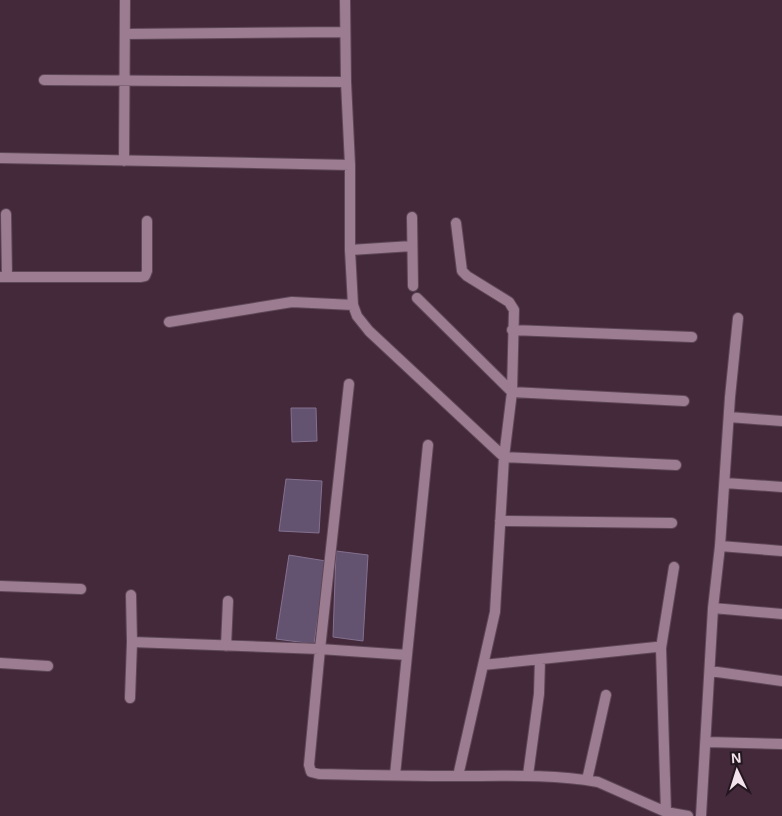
<svg xmlns="http://www.w3.org/2000/svg" width="782" height="816" font-family="Helvetica,sans-serif">
<style>
.building{fill:#645370;stroke:#83718f}
.lines{fill:none;stroke-linecap:round;stroke-linejoin:round}
.street-casing{stroke:#5e4757;stroke-width:12}
.street{stroke:#9c7c90;stroke-width:10}
</style>
<rect width="100%" height="100%" fill="#44293b"/>
<path class="building" d="M291,408H316L317,441L292,442Z
M286,479L322,481L319,533L279,531Z
M336,551L368,555L363,641L333,637Z
M289,555L326,561L314,644L276,639Z"/>
<g class="lines">
<defs>
<path id="street" d="M345,0L346,82L350,165V250L353,305L357,316L369,331L504,457L676,465
M125,34L345,32
M44,80L346,82
M0,158L350,165
M124,161L125,0
M6,214L7,277
M412,217L413,286
M456,223L462,271L467,276L509,302L514,310L512,392L504,457L495,612L458,776
M350,250L412,246
M0,277H140L145,276L147,271V221
M417,298L512,392L684,401
M169,322L292,302L353,305
M512,330L692,337
M349,384L320,649L309,765L311,772L319,774C365,775 411,776 457,776C504,776 551,774 598,782L666,812L688,816
M729,417L782,421
M725,483L782,487
M500,521L672,523
M720,546L782,551
M0,586L81,589
M713,608L782,614
M132,642L320,649L407,655
M226,646L228,601
M661,648L674,567
M0,663L48,666
M483,665L656,647L661,648L666,812
M710,671L782,681
M130,698L132,642L131,595
M707,742L782,744
M395,775L428,445
M528,775L539,694L540,659
M587,780L606,695
M701,816L713,608L720,546L730,397L738,318"/>
</defs>
<use href="#street" class="street-casing"/>
<use href="#street" class="street"/>
</g>
<g transform="translate(737 771) rotate(356)" stroke="#23171f" stroke-width="4" paint-order="stroke">
<path d="M0-4L9 19L0 12L-9 19Z" fill="#f3e1ec"/>
<text y="-8" font-size="14" font-weight="bold" text-anchor="middle" fill="#f3e1ec">N</text>
</g>
</svg>
